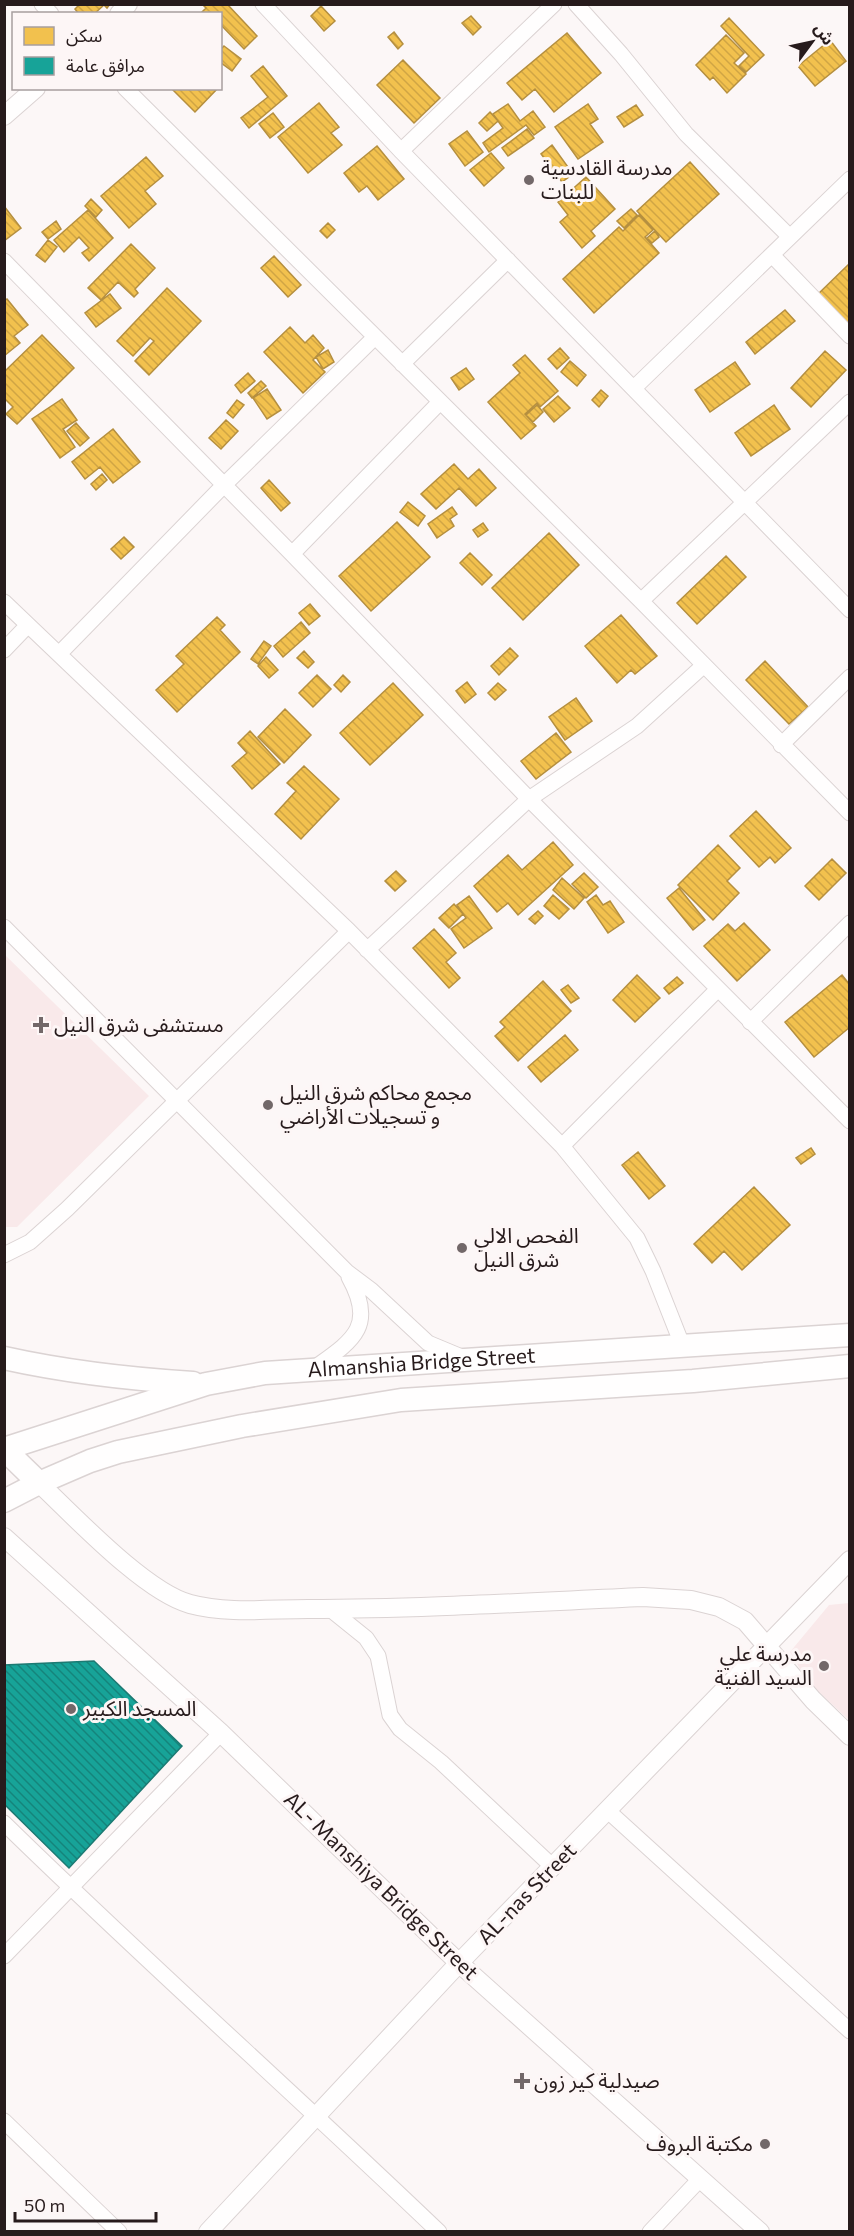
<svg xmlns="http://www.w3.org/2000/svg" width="854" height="2236" font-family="Commissioner,'Noto Sans Arabic',sans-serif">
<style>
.built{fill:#f9e9ea}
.homes{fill:url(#homes-back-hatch);stroke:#b58f3f;stroke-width:1.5}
.public{fill:url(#public-back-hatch);stroke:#1c7a73;stroke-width:1.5}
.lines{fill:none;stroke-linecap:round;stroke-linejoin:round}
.minor-casing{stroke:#dbd3d3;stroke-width:17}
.tertiary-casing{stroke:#dbd3d3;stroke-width:20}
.primary-casing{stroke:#dbd3d3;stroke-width:25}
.minor{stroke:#fffefe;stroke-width:15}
.tertiary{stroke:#fffefe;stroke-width:18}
.primary{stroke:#fffefe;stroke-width:22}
.poi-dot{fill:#726869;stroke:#fdf6f6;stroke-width:2}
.labels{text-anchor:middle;stroke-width:6;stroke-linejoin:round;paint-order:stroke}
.poi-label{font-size:21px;fill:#271b1c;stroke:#fdf6f6;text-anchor:start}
.street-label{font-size:21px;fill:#271b1c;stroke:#fdf6f6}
</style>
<defs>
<pattern id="homes-back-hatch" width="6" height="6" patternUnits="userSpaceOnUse" patternTransform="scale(1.5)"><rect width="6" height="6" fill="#f2c14e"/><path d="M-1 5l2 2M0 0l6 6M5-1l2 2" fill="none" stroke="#d0a544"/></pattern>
<pattern id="public-back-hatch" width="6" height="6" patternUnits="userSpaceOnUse" patternTransform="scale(1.5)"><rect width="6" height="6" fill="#17a398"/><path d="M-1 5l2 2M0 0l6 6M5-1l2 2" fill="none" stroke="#15847b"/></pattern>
</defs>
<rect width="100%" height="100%" fill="#fcf7f7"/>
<path class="built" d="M4,954L149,1096L17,1227H4Z
M849,1603V1720L807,1681L790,1652L829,1605Z"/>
<path class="homes" d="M80,4H110L107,8L104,5L94,14H79L75,9Z
M202,4H227L257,36L244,49L220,24V14H200L206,8Z
M321,6L335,21L324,31L311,16Z
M471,16L481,27L473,35L462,23Z
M729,18L764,55L746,72L739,66L749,56L721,26Z
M394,32L403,44L398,49L388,37Z
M567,33L601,73L554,112L535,89L522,100L507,83Z
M726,35L744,53L734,63L746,74L727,93L713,77L710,80L696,65Z
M830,40L846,61L815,86L798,66Z
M224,46L241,59L232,71L220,62V50Z
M403,60L440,98L414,123L377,85Z
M263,66L287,96L249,128L241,118L268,97L251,76Z
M171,88H215L216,90L195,112Z
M319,103L339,127L331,133L342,145L308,173L278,137Z
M508,104L520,121L533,111L545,127L534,135L526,125L489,152L483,143L503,128L493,114Z
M588,104L598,119L590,124L603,142L578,159L555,127Z
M636,105L643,115L624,127L617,117Z
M490,112L498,121L487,131L479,123Z
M273,113L284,127L270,138L259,124Z
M527,129L534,138L508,156L502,148Z
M467,131L483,152L465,166L449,144Z
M552,145L573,174L562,182L541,154Z
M377,146L404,179L378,200L367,186L359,192L344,173Z
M491,153L504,168L484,186L470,170Z
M146,157L163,176L145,191L156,204L129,228L101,196Z
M690,162L719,194L666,242L637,211Z
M586,177L615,209L591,231L595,236L582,248L560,222L568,215L558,202Z
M91,199L102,210L96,217L85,206Z
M4,206L21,228L4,241Z
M631,209L637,215L624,228L617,221Z
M88,210L113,238L89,261L82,253L89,248L79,237L64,252L54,240Z
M639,215L653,230L645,237L659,253L594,313L563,279L619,227L623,231Z
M56,221L61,229L48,239L42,232Z
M328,223L335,230L327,238L320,231Z
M655,231L659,237L652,243L647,238Z
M48,240L57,247L45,262L36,255Z
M131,244L155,268L135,289L138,293L134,297L118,282L101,300L88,288Z
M274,256L301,285L288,297L261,268Z
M850,263V331L815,297Z
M167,288L201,321L149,375L135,361L154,341L150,338L133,356L117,341Z
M110,294L121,308L96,327L85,313Z
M7,299L28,325L14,336L20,343L4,356V301Z
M785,310L795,321L755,354L746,342Z
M290,327L305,343L313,335L324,348L313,360L325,372L303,393L264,352Z
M42,335L74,368L17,424L6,414L13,407L4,398V372Z
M560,348L569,358L557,369L548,359Z
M328,350L334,362L323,369L316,357Z
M825,351L846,370L811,407L791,388Z
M525,355L558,391L540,407L537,403L525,414L536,426L521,439L488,402L520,373L513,365Z
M570,361L586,375L577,386L561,372Z
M735,362L750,384L710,412L695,390Z
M466,368L474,379L459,390L451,378Z
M248,373L255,381L241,393L235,385Z
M261,381L266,386L252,398L248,393Z
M267,389L281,410L267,419L253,398Z
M601,390L608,396L599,407L592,400Z
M558,396L570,408L554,422L543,409Z
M62,399L77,420L63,429L75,447L60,458L32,419Z
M237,400L244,405L233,418L227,413Z
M537,405L543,412L533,422L526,415Z
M774,405L790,429L751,456L735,433Z
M226,420L238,431L221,449L209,438Z
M76,423L89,438L80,446L67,431Z
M113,429L140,462L113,483L100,467L85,479L72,462Z
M454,464L468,479L479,469L496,488L476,506L459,488L436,509L421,494Z
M102,474L107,480L96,490L91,484Z
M269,480L290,503L281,511L261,488Z
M408,502L425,516L418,526L400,512Z
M452,507L457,514L450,519L454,526L437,538L428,524Z
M397,522L430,557L371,611L339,576Z
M483,523L488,530L478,537L473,530Z
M549,533L579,565L523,620L492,588Z
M124,537L134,547L121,559L111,549Z
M470,553L492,575L482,585L460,563Z
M726,556L746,577L697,624L677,603Z
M310,604L320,616L309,625L299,613Z
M621,615L657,656L635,674L631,670L617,683L585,646Z
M217,617L225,625L220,630L240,652L177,712L156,690L184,664L176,656Z
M301,622L310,633L283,657L274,646Z
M264,641L271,646L258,664L251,659Z
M510,648L518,656L499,675L491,666Z
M304,651L314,662L308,668L297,658Z
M266,657L278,670L269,678L258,666Z
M765,661L808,707L789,724L746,680Z
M317,675L331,689L313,707L299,693Z
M343,675L350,682L341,692L334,685Z
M467,682L476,694L465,703L456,691Z
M393,683L423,715L370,765L340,733Z
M498,683L506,690L495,700L488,693Z
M576,698L592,721L565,740L549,717Z
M285,709L311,735L284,763L258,737Z
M250,731L280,764L252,789L232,766L247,753L238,743Z
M556,733L571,752L536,779L521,761Z
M304,766L339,799L301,839L275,814L296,791L287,783Z
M756,811L791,848L775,863L770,857L759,867L730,836Z
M553,842L573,865L518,915L508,903L497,912L474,886L508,855L522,870Z
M718,845L740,868L727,881L739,893L713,920L678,885Z
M832,859L846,873L819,900L805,886Z
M396,871L406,881L395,891L385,881Z
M584,873L598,887L586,898L572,884Z
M562,878L584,898L574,909L553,890Z
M679,888L705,920L693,930L667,898Z
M553,895L569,909L559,919L544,906Z
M596,895L603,905L610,901L624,922L608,933L587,902Z
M469,896L492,928L464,948L451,929L466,918L457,905Z
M454,904L463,914L449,928L439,918Z
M538,911L543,916L535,924L529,919Z
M744,923L770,950L737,981L704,946L728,924L735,931Z
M434,929L456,953L446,962L460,978L449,988L413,948Z
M637,975L660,998L635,1022L613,1000Z
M842,975L850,985V1027L814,1057L785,1022Z
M677,977L683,983L669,994L664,988Z
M543,981L571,1011L518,1061L495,1036L505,1027L500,1022Z
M568,985L579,998L571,1003L561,990Z
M565,1035L578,1050L541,1082L528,1067Z
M811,1148L815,1154L801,1164L796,1158Z
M638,1152L665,1186L649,1199L622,1165Z
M754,1187L790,1225L742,1270L724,1251L712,1263L694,1244Z"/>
<path class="public" d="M94,1661L182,1746L69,1868L4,1804V1665Z"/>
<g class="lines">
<defs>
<path id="minor" d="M42,4L51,14
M263,4L401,151L850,610
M576,4L621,54L686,134L790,237
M125,88L641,601L850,813
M401,151L554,4
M772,255L850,336
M4,261L292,554L529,799L850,1121
M402,364L508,260
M634,388L850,179
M292,554L439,403
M641,601L850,402
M4,602L349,931L562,1146L637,1238L653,1271L683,1347
M4,650L28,625
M60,653L224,485L375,337
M781,745L850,677
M4,927L347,1272L371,1290L428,1343L464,1358
M367,950L529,799L637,726L703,666
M750,1022L850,923
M562,1146L717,990
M4,1255L30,1242L67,1209L349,931
M313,1369C352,1341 377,1327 349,1277
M330,1609L366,1638L378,1656L390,1715L400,1729L441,1762L553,1867
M608,1811L850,2031
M4,1823C146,1962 295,2094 439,2232
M4,1956L221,1733
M4,2121L119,2232
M650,2232L701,2178"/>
<path id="tertiary" d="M119,14L128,4
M4,116L36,88
M39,1483C74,1516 145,1592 190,1604C227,1614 270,1609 308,1609C419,1609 532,1602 643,1597L691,1600L719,1607L745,1621L813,1700L850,1736
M4,1537L221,1733L459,1963L760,2232
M208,2232L459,1963L850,1560"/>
<g id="primary">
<path d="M4,1358C67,1372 129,1379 193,1383"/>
<path id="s1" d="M4,1449L206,1384L265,1373L850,1335"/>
<path d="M4,1449L39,1483"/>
<path d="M4,1501L39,1483L90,1461L118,1452L242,1426L401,1400L693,1381L850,1366"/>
</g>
</defs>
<use href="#minor" class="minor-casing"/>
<use href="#tertiary" class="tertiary-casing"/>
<use href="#primary" class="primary-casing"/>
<use href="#minor" class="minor"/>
<use href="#tertiary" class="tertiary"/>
<use href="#primary" class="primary"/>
</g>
<g class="poi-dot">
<circle cx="529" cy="180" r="6"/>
<path d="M38 1016h6v6h6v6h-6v6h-6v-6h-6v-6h6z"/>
<circle cx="268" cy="1105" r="6"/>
<circle cx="462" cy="1248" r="6"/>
<circle cx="824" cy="1666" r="6"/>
<circle cx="71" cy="1709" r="6"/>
<path d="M519 2072h6v6h6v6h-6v6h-6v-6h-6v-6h6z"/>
<circle cx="765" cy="2144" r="6"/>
</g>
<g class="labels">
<g class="poi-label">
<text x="541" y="175">مدرسة القادسية<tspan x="541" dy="24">للبنات</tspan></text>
<text x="54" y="1032">مستشفى شرق النيل</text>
<text x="280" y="1100">مجمع محاكم شرق النيل<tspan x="280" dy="24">و تسجيلات الأراضي</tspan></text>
<text x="474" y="1243">الفحص الالي<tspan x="474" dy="24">شرق النيل</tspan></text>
<text x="812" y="1661" text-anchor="end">مدرسة علي<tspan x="812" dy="24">السيد الفنية</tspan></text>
<text x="83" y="1716">المسجد الكبير</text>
<text x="534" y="2088">صيدلية كير زون</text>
<text x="753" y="2151" text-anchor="end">مكتبة البروف</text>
</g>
<g class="street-label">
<text dy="7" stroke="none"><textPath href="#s1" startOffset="429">Almanshia Bridge Street</textPath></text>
<text transform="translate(381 1886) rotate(44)" y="7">AL- Manshiya Bridge Street</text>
<text transform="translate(527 1894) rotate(-46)" y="7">AL-nas Street</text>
</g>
</g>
<rect width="854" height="2236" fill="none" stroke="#271b1c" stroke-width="12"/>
<rect x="12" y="12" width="210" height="78" fill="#fdf6f6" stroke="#a79e9f" stroke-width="1.5"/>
<rect x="24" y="27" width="30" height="18" fill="#f2c14e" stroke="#a79e9f" stroke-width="1.5"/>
<text x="66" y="42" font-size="18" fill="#271b1c">سكن</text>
<rect x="24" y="57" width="30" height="18" fill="#17a398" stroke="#a79e9f" stroke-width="1.5"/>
<text x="66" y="72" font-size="18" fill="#271b1c">مرافق عامة</text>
<g transform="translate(812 42) rotate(57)" stroke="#fdf6f6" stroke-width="4.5" paint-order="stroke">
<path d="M0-4.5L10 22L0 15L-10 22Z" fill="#271b1c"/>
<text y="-9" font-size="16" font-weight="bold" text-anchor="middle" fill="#271b1c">ش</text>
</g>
<path d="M15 2212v9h141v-9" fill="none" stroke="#271b1c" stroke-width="3"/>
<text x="24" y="2212" font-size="18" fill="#271b1c" stroke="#fdf6f6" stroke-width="4.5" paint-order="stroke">50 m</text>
</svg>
